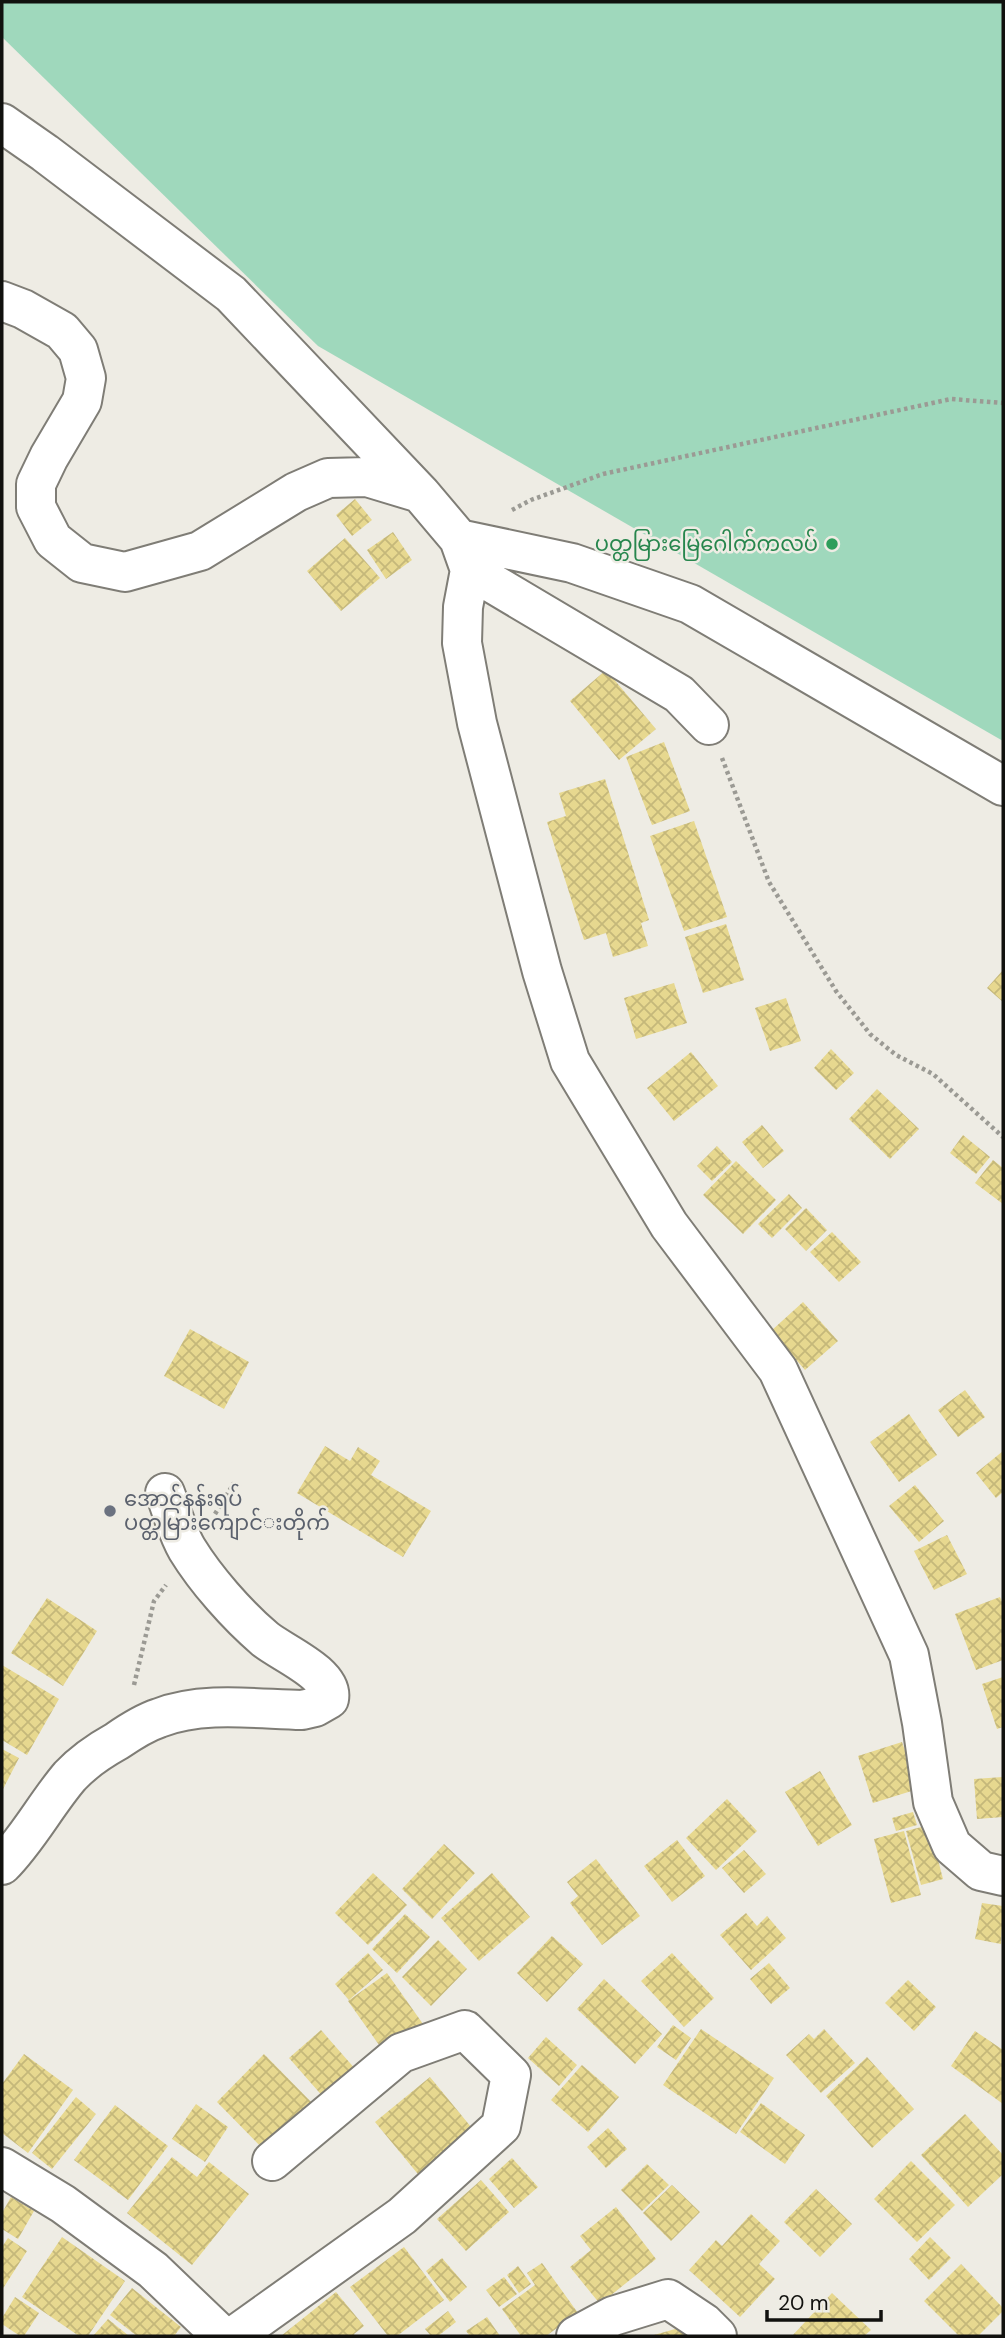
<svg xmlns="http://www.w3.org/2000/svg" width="1005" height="2338" font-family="'DM Sans','Noto Sans Myanmar',sans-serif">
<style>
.garden{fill:#9fd8bc}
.building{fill:url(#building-cross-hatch)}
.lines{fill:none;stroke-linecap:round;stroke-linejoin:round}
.minor-casing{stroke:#7f7d76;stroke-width:42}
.path{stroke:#9b9a94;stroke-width:4.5;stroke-dasharray:3.5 3.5;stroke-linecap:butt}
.minor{stroke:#fff;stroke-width:38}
.leisure-dot{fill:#2e9e5b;stroke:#eeece4;stroke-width:2.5}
.worship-dot{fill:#6b7280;stroke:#eeece4;stroke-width:2.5}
.labels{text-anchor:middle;stroke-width:5;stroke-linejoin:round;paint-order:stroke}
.leisure-label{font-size:21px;fill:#27864d;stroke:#eeece4;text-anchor:end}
.worship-label{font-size:21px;fill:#5b616d;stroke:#eeece4;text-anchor:start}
</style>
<defs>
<pattern id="building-cross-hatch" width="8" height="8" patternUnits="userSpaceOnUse" patternTransform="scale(1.75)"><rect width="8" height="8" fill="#e7d88f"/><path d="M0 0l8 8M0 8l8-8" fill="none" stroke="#c5b87a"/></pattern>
</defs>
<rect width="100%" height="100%" fill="#eeece4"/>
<path class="garden" d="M2,2H1003V741L318,346L2,37Z"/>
<path class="building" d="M355,499L372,520L352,536L336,515Z
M393,532L412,560L386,579L367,550Z
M345,538L380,578L341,611L307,571Z
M606,670L656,729L619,760L570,701Z
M664,742L690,811L652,825L626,757Z
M605,779L649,920L641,923L648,946L613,957L606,933L584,940L547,822L566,816L559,793Z
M694,821L727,917L684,931L650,836Z
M726,924L744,980L703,993L685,937Z
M1003,970V1002L987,988Z
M674,983L687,1023L636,1039L624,998Z
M786,998L801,1041L770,1051L755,1008Z
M831,1049L854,1073L836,1090L814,1068Z
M691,1052L718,1086L674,1121L647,1088Z
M877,1089L919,1129L890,1159L849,1119Z
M762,1125L784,1151L763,1168L742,1142Z
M963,1135L990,1157L976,1174L950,1153Z
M717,1146L732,1162L712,1181L697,1166Z
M993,1160L1003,1168V1204L975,1183Z
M736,1161L776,1200L743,1234L703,1195Z
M789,1194L802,1208L772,1238L758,1224Z
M806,1208L827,1230L806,1251L785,1229Z
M832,1232L861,1262L839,1282L810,1252Z
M803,1302L838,1341L805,1370L771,1331Z
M190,1329L249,1362L224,1409L164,1376Z
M965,1390L985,1417L958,1437L938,1410Z
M909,1414L937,1455L899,1482L870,1442Z
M325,1446L350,1461L358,1447L380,1461L371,1475L431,1511L403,1557L297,1493Z
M1003,1451V1492L996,1498L976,1473Z
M915,1485L944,1521L919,1542L889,1506Z
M947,1535L967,1574L934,1590L914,1551Z
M1000,1597L1003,1604V1660L976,1670L955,1614Z
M47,1598L97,1631L63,1686L11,1653Z
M2,1665L59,1699L27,1755L2,1740Z
M1003,1677V1727L997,1729L982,1684Z
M902,1742L918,1789L873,1803L858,1756Z
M2,1749L19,1758L2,1791Z
M820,1771L852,1825L818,1846L785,1792Z
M1003,1777V1817L977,1819L974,1779Z
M727,1799L757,1831L716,1870L686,1838Z
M913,1812L917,1825L896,1831L892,1818Z
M929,1825L943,1879L921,1885L906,1831Z
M904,1831L921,1895L891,1903L874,1839Z
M677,1840L705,1876L672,1902L644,1866Z
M444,1844L475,1873L432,1919L402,1889Z
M744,1850L766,1874L744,1893L722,1868Z
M596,1859L640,1916L602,1945L570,1903L578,1896L567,1882Z
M373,1873L407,1905L368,1945L335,1913Z
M492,1873L530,1917L479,1961L441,1918Z
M982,1903L1003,1906L1001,1944L975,1939Z
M746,1913L757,1926L767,1916L786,1938L751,1970L720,1935Z
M405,1914L430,1937L397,1973L372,1949Z
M552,1936L583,1964L547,2002L517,1973Z
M438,1940L467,1969L431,2006L402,1977Z
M368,1953L383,1970L349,2000L335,1984Z
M672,1953L714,1998L684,2027L641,1981Z
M769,1963L790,1988L771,2004L750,1979Z
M387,1973L423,2024L384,2052L348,2001Z
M604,1979L662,2034L635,2064L577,2009Z
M908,1980L936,2007L914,2031L885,2003Z
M673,2025L691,2038L676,2060L657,2047Z
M701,2029L774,2078L736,2134L663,2085Z
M824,2029L855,2063L821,2093L786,2055L809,2034L814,2039Z
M321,2030L364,2079L332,2107L289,2058Z
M975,2031L1003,2050V2104L951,2066Z
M546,2037L577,2065L559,2086L528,2058Z
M24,2054L73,2090L28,2153L2,2133V2084Z
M264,2054L319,2110L271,2157L217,2102Z
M867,2057L914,2109L872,2148L826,2096Z
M582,2065L619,2097L588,2132L551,2100Z
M430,2077L476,2133L422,2179L375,2122Z
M76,2097L96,2114L52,2169L32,2153Z
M761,2103L805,2135L785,2164L740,2132Z
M196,2104L228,2127L205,2162L172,2139Z
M115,2105L168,2146L128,2200L74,2160Z
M965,2114L1003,2155V2174L968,2207L921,2155Z
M608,2128L627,2149L606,2168L587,2147Z
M172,2157L197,2177L209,2162L249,2194L192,2265L127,2213Z
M512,2158L538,2187L514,2208L489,2179Z
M911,2161L955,2205L917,2242L874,2199Z
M647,2164L669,2185L642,2211L621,2190Z
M481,2180L509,2212L466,2251L437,2219Z
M672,2185L700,2212L671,2241L643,2213Z
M816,2189L852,2224L820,2257L784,2222Z
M11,2197L34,2211L18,2239L2,2229V2213Z
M616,2207L656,2259L600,2304L570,2267L591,2250L580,2236Z
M751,2214L780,2241L759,2264L775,2279L740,2317L689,2270L716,2240L722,2246Z
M62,2237L125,2281L88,2336H79L22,2297Z
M930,2237L951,2258L929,2280L909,2259Z
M8,2238L27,2251L2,2290V2247Z
M404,2247L444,2300L397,2336H388L350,2287Z
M442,2258L467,2287L450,2302L426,2271Z
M542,2263L578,2313L546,2336H521L502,2309L535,2285L527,2273Z
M961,2264L1003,2308V2311L978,2336H959L924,2301Z
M518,2266L531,2284L519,2293L507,2275Z
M504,2277L517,2294L499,2307L486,2290Z
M132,2288L181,2327L174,2336H137L110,2315Z
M336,2292L364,2326L354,2334L355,2336H281Z
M832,2293L871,2330L864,2336H792Z
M15,2297L39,2313L24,2336H20L2,2324V2318Z
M448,2311L456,2322L438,2336H431L425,2329Z
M487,2317L500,2336H470L466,2331Z
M108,2319L129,2336H93Z
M693,2324L696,2336H654V2335Z"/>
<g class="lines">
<defs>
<path id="minor" d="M2,123L45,153L231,294L421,494L459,539L470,570L463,607L462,643L477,723L542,971L570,1061L669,1225L778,1370L909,1655L922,1723L933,1802L952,1846L981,1871L1003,1876
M2,301L23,309L62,331L78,350L86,378L82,401L49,457L36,484V507L53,540L82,563L125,572L200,551L296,492L328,478L367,477L420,493
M459,539L572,563L690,604L1003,786
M470,570L679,694L709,725
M2,1865C28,1839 46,1804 70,1776C84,1761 99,1751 117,1741C130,1732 144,1723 159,1718C203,1701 256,1709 302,1710L315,1707L329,1699C334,1674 282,1653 265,1639C237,1615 206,1580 187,1549C177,1532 172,1511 165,1493
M2,2167L63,2204L153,2270L222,2336
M234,2336L402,2216L501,2126L511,2075L465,2030L401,2053L272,2161
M576,2336L613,2316L668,2299L704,2323L717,2336"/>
</defs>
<use href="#minor" class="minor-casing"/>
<path class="path" d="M512,510L531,500L603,474L951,399L1003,403
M722,758L769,882L836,991L870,1034L896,1055L933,1074L1003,1137
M215,1514L234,1483
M134,1685L154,1601L166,1585"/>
<use href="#minor" class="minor"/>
</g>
<circle class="leisure-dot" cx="832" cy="544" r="7"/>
<circle class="worship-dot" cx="110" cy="1511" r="7"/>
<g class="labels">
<g class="leisure-label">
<text x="818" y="551">ပတ္တမြားမြေဂေါက်ကလပ်</text>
</g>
<g class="worship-label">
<text x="124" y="1506">အောင်နန်းရပ်<tspan x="124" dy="24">ပတ္တမြား‌ကျောင်‌းတိုက်</tspan></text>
</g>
</g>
<rect width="1005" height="2338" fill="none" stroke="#11110e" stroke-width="7"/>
<path d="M767 2310v10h114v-10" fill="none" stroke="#11110e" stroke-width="3.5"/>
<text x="778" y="2310" font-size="21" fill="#11110e" stroke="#eeece4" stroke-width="5" paint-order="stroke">20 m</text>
</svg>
